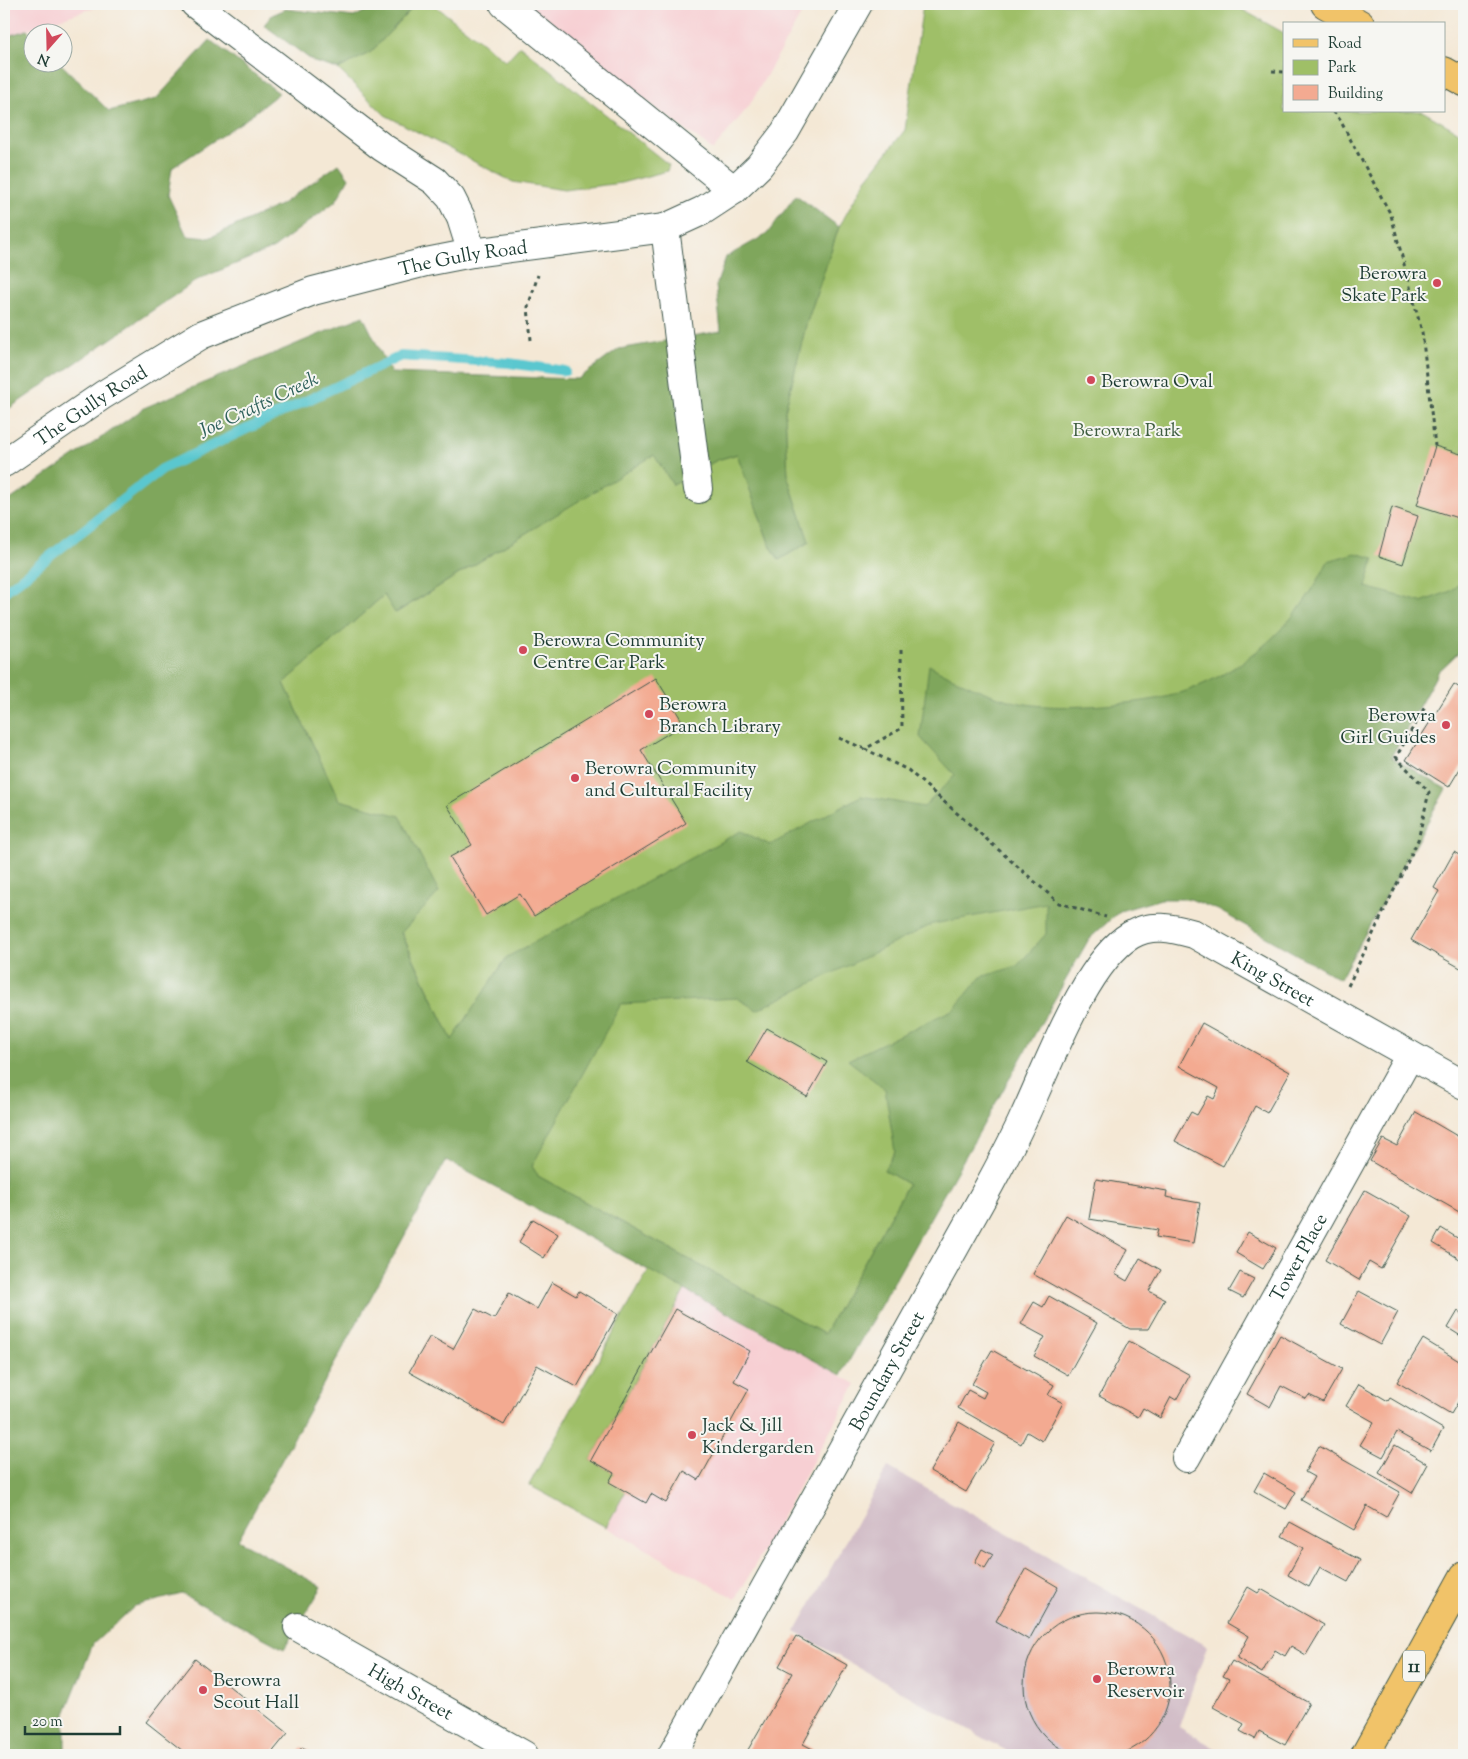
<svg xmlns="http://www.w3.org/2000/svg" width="1468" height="1759" font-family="'Sorts Mill Goudy',serif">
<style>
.built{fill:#f7cfd3}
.industrial{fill:#d2bdc7}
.green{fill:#9fbf67;stroke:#5f7e4e}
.forest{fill:#7fa65c;stroke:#4f7248;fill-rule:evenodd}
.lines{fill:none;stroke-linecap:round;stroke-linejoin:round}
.stream{stroke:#5ac7cf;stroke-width:10}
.building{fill:#f3aa91}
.minor-casing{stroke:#3f574c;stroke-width:30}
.major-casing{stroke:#3f574c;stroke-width:30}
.path{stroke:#3f574c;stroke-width:3;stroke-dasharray:4 4;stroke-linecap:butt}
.minor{stroke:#fff;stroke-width:28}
.major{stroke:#f1c369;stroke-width:28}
.poi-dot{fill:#d1495b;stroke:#f6f6f2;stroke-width:2}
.labels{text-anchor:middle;stroke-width:4;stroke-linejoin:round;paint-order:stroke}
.shield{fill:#f6f6f2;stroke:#60746d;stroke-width:1}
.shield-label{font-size:18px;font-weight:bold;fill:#1f3d34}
.street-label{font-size:19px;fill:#1f3d34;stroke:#f6f6f2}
.poi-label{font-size:19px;fill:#1f3d34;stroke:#f6f6f2;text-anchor:start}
.park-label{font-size:19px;fill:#3f5e41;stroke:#f6f6f2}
.water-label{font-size:20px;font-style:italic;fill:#2e605b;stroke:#f6f6f2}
</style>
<rect width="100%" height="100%" fill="#f6f6f2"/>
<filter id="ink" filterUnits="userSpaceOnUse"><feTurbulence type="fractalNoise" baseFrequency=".02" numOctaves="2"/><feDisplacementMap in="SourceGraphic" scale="10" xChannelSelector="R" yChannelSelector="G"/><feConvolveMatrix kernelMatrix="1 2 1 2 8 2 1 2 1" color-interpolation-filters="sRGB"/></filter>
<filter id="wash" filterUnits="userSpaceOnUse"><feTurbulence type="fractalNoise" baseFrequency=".0096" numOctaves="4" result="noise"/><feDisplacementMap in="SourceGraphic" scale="20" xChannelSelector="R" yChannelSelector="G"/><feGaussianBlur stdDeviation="1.12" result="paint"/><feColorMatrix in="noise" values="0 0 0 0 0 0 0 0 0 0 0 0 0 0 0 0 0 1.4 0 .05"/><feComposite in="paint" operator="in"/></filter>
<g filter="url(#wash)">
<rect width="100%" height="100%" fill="#f4e8d5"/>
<path class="built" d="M4,4H106L4,37Z
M515,4H807L749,106L713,150Z
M649,1269L856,1384L736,1599L529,1485Z"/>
<path class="industrial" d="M888,1467L1207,1646L1179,1727L1227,1755H1014L795,1632Z"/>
<path class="green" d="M416,4H433L506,61L520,46L669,165L667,171L621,183L564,190L513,182L385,115L338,69L371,52Z
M923,4H1232L1284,33V111H1422L1464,135V647L1438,672L1391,757L1446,789L1135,835L926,1098L884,1170L908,1184L824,1334L538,1176L452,1040L284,683L384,595L396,613L654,454L673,485L717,460L738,454L769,543L779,560L809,542L788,478L785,411L806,325L839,227L866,179L905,130Z
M649,1269L685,1290L591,1460L614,1473L626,1491L606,1527L529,1485Z"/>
<path class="forest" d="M379,4H416L371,52L338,69L314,62L264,25L272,15L286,9L354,17Z
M27,30L32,35V62L60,63L109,111L156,99L210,40L279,93L245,120L172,168L168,195L187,236L209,238L280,205L339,164L349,178L336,201L274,248L197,280L4,412V37Z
M796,195L839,227L806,325L785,411L788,478L809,542L779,560L769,543L737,454L717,460L673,485L654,455L395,613L384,595L284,683L339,800L400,816L439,892L401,933L452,1040L507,957L741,831L770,845L861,796L924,807L955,775L920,737L929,665C952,679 994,698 1020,703C1046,708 1077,707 1104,705C1129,703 1163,700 1186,691C1248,669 1300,621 1328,561L1355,553L1374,558L1366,587L1421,602L1451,591L1464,579V647L1438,672L1391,757L1446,789L1340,979L1218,910L1190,899H1161L1120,911L1089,939L841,1375L446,1160L238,1540L322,1587L284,1649L182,1594L135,1606L93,1644L65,1714V1755H4V504L146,407L363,316L391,373L578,379L619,349L721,331L716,286L726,257L767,234ZM1046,903V934L1017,966L981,977L954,1009L848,1060L885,1089L895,1152L884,1170L908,1184L824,1334L538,1176L532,1166L621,1004L737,998L757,1010L933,924Z"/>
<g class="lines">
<path class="stream" d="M4,592L162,469L401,356L509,363L565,371"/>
</g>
<g id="blocks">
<path class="building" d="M1435,446L1464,455V520L1417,505Z
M1392,507L1418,516L1403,564L1379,556Z
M656,678L684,724L641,750L686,823L534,916L520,894L486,915L450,857L472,845L447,805Z
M1454,684L1464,691V762L1449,787L1406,760Z
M1454,852L1464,858V970L1411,940L1439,891L1434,888Z
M1202,1023L1290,1072L1267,1113L1255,1106L1223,1166L1175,1141L1191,1112L1197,1115L1208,1096L1214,1099L1219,1088L1179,1066Z
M767,1028L827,1062L807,1097L747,1062Z
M1416,1112L1464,1140V1208L1461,1213L1370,1161L1383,1139L1397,1146Z
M1096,1179L1167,1191L1166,1197L1200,1203L1193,1243L1156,1237L1158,1230L1089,1219Z
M1365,1190L1411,1216L1381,1269L1369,1262L1359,1280L1325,1260Z
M1066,1215L1128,1250L1115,1274L1127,1281L1140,1258L1161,1270L1149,1291L1165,1299L1148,1329H1130L1033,1274Z
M533,1219L558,1234L544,1258L519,1242Z
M1441,1228L1464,1242L1463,1261L1433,1243Z
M1248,1232L1276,1248L1263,1269L1236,1253Z
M1240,1272L1254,1279L1243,1298L1229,1291Z
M552,1282L576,1296L579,1291L618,1314L577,1387L537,1365L504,1425L409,1372L430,1336L453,1349L475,1309L494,1319L509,1293L537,1309Z
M1359,1291L1398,1312L1380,1345L1341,1324Z
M1049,1296L1097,1323L1068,1375L1034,1356L1045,1337L1021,1324L1034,1302L1043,1307Z
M675,1309L750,1351L734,1381L749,1389L699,1480L684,1471L666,1503L651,1494L646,1503L609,1482L614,1473L591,1460Z
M1458,1311L1464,1315V1338L1448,1328Z
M1280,1335L1342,1369L1323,1402L1309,1395L1306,1399L1281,1386L1270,1407L1247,1394Z
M1423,1339L1464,1364V1379L1461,1385L1464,1387V1392L1451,1414L1397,1382Z
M1129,1341L1190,1375L1176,1400L1171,1397L1160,1418L1143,1408L1138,1417L1099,1396Z
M992,1350L1054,1385L1048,1395L1063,1403L1042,1441L1027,1432L1021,1444L958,1408L968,1390L983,1398L986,1392L972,1384Z
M1359,1384L1388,1401L1390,1398L1443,1429L1431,1451L1397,1432L1383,1457L1360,1445L1374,1422L1346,1406Z
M959,1422L995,1443L966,1492L930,1471Z
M1395,1445L1428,1464L1412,1493L1379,1473Z
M1319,1446L1400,1492L1386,1517L1367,1506L1354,1530L1301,1500L1314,1477L1305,1472Z
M1264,1473L1296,1492L1286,1509L1254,1491Z
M1290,1522L1360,1560L1348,1582L1320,1567L1309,1587L1288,1575L1303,1548L1282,1536Z
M982,1549L993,1555L985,1568L975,1562Z
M1026,1568L1058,1587L1029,1640L996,1621Z
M1248,1587L1258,1593L1261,1589L1324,1625L1306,1655L1291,1646L1285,1656L1275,1650L1262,1673L1237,1658L1249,1636L1227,1623Z
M1024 1685a73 73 0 1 1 146 0a73 73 0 1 1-146 0Z
M796,1636L847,1665L803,1744L822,1754L745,1755L792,1673L779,1666Z
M195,1659L288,1733L270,1755H188L146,1722Z
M1232,1661L1309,1703L1285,1745L1259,1731L1255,1739L1240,1731L1244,1724L1213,1707L1229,1679L1223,1676Z
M302,1747L316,1755H297Z"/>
</g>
</g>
<g filter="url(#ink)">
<use href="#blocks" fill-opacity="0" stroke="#3f574c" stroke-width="1"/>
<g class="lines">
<defs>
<g id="minor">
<path d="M195,4L382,147L435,181L451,198L461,218L472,253"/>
<path d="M504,4L734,190"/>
<path d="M665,228L698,489"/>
<path id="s1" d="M4,463L103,395L201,335L313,291L426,262L472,253L665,228L702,211L734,190L759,166L785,132L858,4"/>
<path id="s2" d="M1186,1458L1410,1055"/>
<path id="s3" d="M298,1627L524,1755"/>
<path id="s4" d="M672,1755L984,1195C998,1169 1012,1144 1024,1117C1047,1069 1085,962 1131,935C1151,923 1173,928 1194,934L1464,1085"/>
</g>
<path id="major" d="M1325,4L1360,24
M1444,71L1464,82
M1365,1755L1464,1576"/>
</defs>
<use href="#minor" class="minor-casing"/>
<use href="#major" class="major-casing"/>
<path class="path" d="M1272,71L1284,72
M1333,111L1340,120L1391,215L1422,332L1435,446
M531,340L528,307L538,275
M901,650L902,728L865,749L908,770L1059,903L1106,917
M839,738L865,749
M1348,986L1418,840L1429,792L1396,757L1426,705"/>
<use href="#minor" class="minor"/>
<use href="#major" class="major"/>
</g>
</g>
<g class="poi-dot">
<circle cx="1437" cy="283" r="5"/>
<circle cx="1091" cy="380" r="5"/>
<circle cx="523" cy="650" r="5"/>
<circle cx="649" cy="714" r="5"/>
<circle cx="1446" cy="725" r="5"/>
<circle cx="575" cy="778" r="5"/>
<circle cx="692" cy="1435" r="5"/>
<circle cx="1097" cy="1679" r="5"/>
<circle cx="203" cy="1690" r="5"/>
</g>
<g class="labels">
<rect class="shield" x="1403" y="1650.5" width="22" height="31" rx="4"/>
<g class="shield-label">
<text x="1414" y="1672">11</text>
</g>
<g class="street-label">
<text dy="7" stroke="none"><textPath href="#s1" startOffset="509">The Gully Road</textPath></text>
<text dy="7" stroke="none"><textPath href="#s1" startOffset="104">The Gully Road</textPath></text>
<text dy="7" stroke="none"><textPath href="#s4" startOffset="1098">King Street</textPath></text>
<text dy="7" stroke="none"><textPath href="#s2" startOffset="230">Tower Place</textPath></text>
<text dy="7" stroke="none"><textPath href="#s4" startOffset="440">Boundary Street</textPath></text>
<text dy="7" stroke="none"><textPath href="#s3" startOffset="130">High Street</textPath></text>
</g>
<g class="poi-label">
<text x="1427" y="279" text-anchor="end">Berowra<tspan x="1427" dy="22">Skate Park</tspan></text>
<text x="1101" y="387">Berowra Oval</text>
<text x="533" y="646">Berowra Community<tspan x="533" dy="22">Centre Car Park</tspan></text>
<text x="659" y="710">Berowra<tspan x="659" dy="22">Branch Library</tspan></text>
<text x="1436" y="721" text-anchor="end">Berowra<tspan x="1436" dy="22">Girl Guides</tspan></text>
<text x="585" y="774">Berowra Community<tspan x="585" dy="22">and Cultural Facility</tspan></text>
<text x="702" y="1431">Jack &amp; Jill<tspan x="702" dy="22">Kindergarden</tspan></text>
<text x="1107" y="1675">Berowra<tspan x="1107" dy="22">Reservoir</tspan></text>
<text x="213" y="1686">Berowra<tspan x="213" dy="22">Scout Hall</tspan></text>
</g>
<g class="park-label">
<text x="1127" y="436">Berowra Park</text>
</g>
<g class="water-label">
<text transform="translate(258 404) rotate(-25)" y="7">Joe Crafts Creek</text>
</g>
</g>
<rect width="1468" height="1759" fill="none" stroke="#f6f6f2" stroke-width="20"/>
<rect x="1283" y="22" width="162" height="90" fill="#f6f6f2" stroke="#a0aca6"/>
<rect x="1293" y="39" width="25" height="8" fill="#f1c369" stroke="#a0aca6"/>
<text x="1328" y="48" font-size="15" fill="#1f3d34">Road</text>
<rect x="1293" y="60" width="25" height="15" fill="#9fbf67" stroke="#a0aca6"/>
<text x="1328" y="72" font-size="15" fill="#1f3d34">Park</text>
<rect x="1293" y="85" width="25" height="15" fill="#f3aa91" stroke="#a0aca6"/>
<text x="1328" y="98" font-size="15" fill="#1f3d34">Building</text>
<g transform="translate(48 48) rotate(200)"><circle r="24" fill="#f6f6f2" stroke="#a0aca6"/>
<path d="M0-4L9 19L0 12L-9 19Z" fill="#d1495b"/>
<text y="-8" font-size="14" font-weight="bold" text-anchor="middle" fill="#1f3d34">N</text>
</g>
<path d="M25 1726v8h95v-8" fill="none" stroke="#1f3d34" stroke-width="2.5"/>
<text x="32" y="1726" font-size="15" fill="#1f3d34" stroke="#f6f6f2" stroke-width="4" paint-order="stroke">20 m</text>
</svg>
